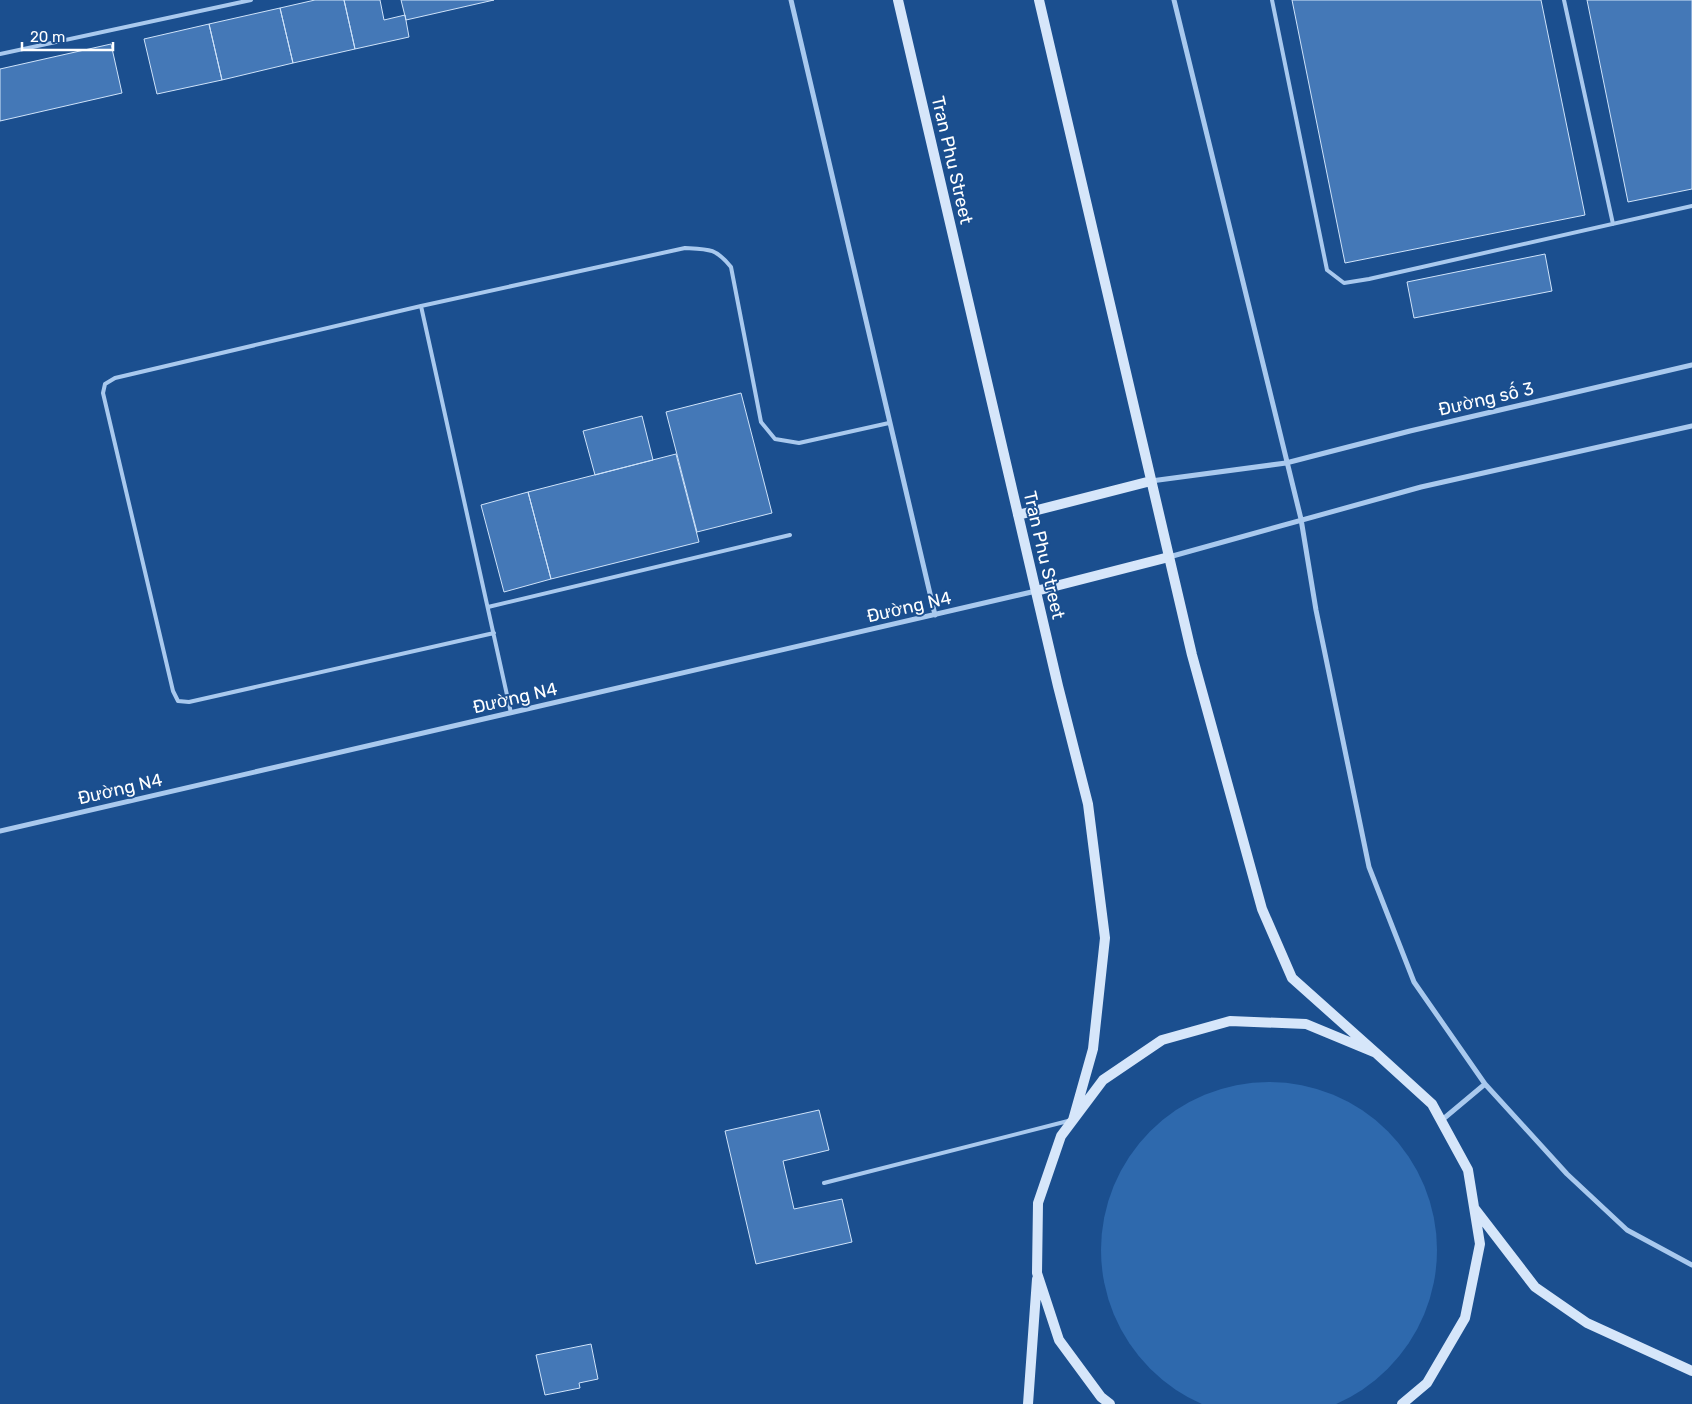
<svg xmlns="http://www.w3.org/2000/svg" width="1692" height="1404" font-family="Rubik,sans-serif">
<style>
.green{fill:#2e69ad}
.building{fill:#4478b7;stroke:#cfe3fa}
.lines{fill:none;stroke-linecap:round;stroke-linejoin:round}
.lane{stroke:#a9c9ee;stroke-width:4}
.street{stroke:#a9c9ee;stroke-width:5}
.secondary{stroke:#d6e6fa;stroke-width:10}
.labels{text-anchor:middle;stroke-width:4;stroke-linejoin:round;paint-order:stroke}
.street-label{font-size:18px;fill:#fff;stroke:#1b4f8f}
</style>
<rect width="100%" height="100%" fill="#1b4f8f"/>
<path class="green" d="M1101 1250a168 168 0 1 1 336 0a168 168 0 1 1-336 0Z"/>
<path class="building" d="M315,0H344L355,49L293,63L280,8Z
M344,0H380L384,20L405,15L409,37L355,49Z
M401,0H494L406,20Z
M1292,0H1541L1585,215L1345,263Z
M1587,0H1692V189L1628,202Z
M280,8L293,63L222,80L209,24Z
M209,24L222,80L157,94L144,39Z
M111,44L122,93L0,121V69Z
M1545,254L1552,291L1414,318L1407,282Z
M741,393L772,513L697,532L666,412Z
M642,416L653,460L595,475L583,431Z
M676,454L699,542L551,579L528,492Z
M528,492L551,579L504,592L481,505Z
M819,1110L829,1150L783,1161L794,1209L842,1199L852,1242L756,1264L725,1131Z
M591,1344L598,1379L579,1383L580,1388L545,1395L536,1355Z"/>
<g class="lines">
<path class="lane" d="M1272,0L1327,270L1344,283L1369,279L1692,206
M1564,0L1613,224
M0,54L251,0
M421,306L115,378L105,384L103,393L173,691L178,701L189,702L494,633
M488,607L790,535
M511,713L421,306L685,248C708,249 716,248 731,267L761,422L775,439L799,443L889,423
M824,1183L1068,1121"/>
<path class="street" d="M791,0L935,615
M1174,0L1301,519L1316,610L1369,867L1414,982L1485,1084L1567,1174L1627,1230L1692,1265
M1151,481L1286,463L1410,431L1692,365
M1169,557L1421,487L1692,426
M0,831L1036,591
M1442,1120L1485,1084"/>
<path class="secondary" d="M898,0L1058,686L1088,804L1105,938L1093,1049L1073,1120
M1039,0L1192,655L1262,909L1292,978L1376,1053
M1018,515L1151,481
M1036,591L1169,557
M1475,1209L1535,1287L1587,1323L1692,1371
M1028,1404L1037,1279
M1110,1404L1101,1397L1059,1340L1037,1273L1038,1203L1061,1136L1103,1080L1162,1040L1230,1021L1306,1024L1376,1053L1432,1104L1468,1170L1480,1244L1465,1318L1427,1383L1402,1404"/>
</g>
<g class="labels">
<g class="street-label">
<text transform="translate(952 160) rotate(77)" y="6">Tran Phu Street</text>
<text transform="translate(1486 399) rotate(-13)" y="6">Đường số 3</text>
<text transform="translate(1044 555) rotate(77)" y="6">Tran Phu Street</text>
<text transform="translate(909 607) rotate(-13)" y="6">Đường N4</text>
<text transform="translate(515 698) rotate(-13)" y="6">Đường N4</text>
<text transform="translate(120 789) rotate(-13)" y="6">Đường N4</text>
</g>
</g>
<path d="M22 42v8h91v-8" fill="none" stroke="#ffffff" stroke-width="2.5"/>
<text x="30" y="42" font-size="15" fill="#ffffff" stroke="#1b4f8f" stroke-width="4" paint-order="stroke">20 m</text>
</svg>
